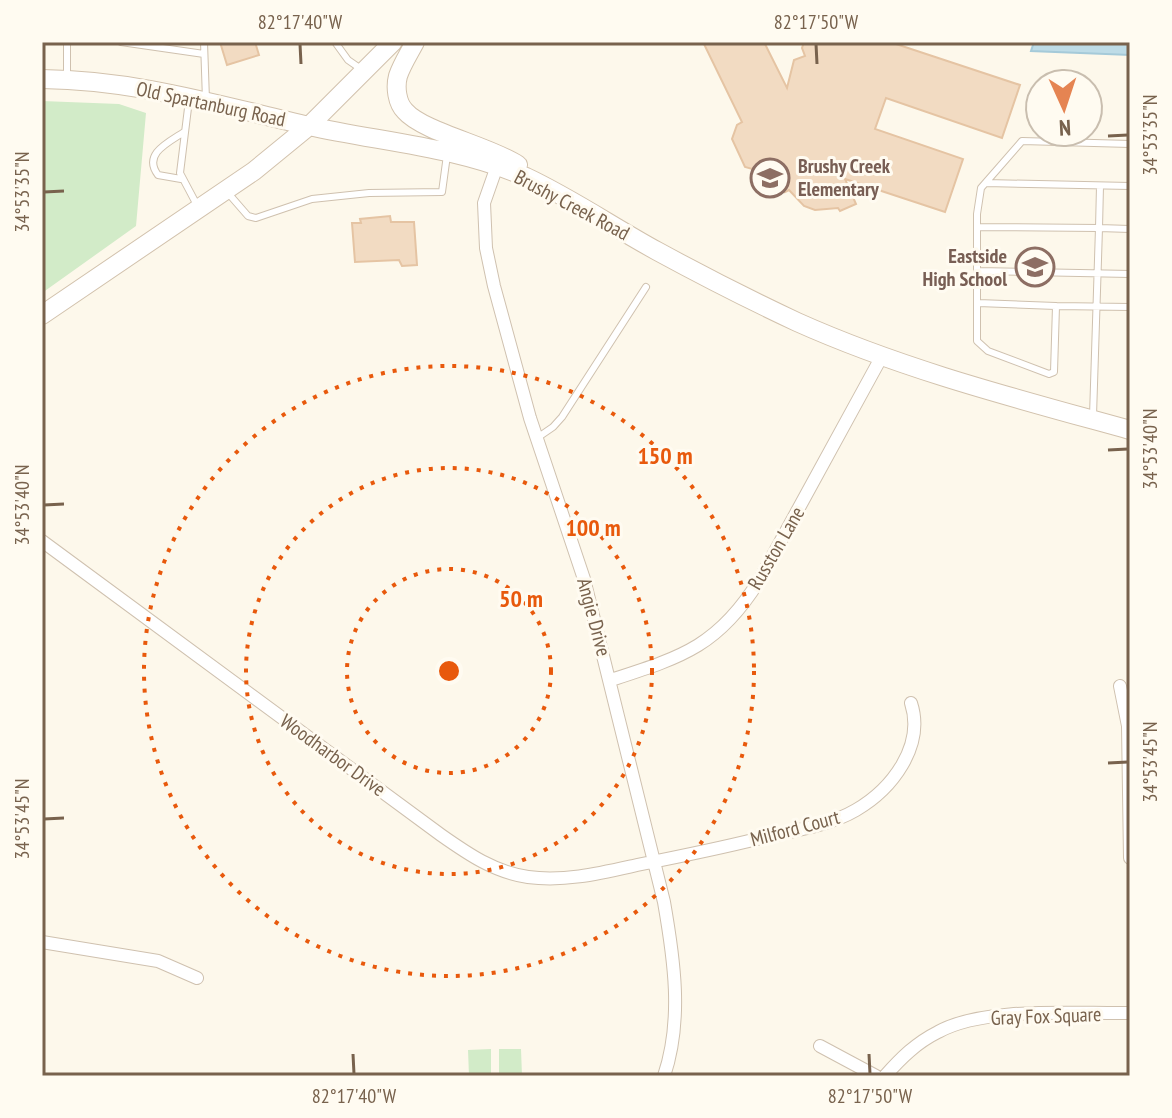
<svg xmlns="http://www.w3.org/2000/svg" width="1172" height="1118" font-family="'PT Sans Narrow',sans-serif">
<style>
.green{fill:#d2ebc8}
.water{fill:#bedce7;stroke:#a5cad9;stroke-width:2}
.building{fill:#f2dbc2;stroke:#e5c4a3;stroke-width:2}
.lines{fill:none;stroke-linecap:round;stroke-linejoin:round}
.lane-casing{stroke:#cfc1af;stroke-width:8}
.street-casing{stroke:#cfc1af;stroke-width:14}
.secondary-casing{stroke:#d2c2ad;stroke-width:20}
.lane{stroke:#fff;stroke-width:6}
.street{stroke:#fff;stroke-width:12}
.secondary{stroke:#fff;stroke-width:18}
.ticks{fill:none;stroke:#78624d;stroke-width:3}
.ring{fill:none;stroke:#e8590c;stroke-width:4;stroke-dasharray:4 8}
.labels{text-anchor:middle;stroke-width:6;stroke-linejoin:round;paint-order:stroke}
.street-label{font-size:20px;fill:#78624d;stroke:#fffbf1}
.education-label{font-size:20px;font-weight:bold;fill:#785e54;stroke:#fffbf1;text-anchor:start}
.centre{fill:#e8590c;stroke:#fffbf1;stroke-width:4}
.ring-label{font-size:24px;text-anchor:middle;font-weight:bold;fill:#e8590c;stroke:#fffbf1;stroke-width:6;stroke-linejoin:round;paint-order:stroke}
.neatline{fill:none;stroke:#78624d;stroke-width:3}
.ticks-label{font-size:20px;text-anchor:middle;fill:#78624d}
</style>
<rect width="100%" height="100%" fill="#fdf8eb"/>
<path class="green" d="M42,101L119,104L146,113L136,226L42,293Z
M491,1049V1076H469L468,1050Z
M499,1049H521L522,1076H499Z"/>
<path class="water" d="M1034,42H1130V55L1031,51Z"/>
<path class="building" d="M220,42H255L259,55L227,65Z
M703,42H764L787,88L794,60L805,56L802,48L804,42H890L1020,85L1002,138L886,98L875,129L963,159L945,212L845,179L856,204L840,211L838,208L815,210L804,206L789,190L785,192L783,187L771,192L760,171L745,167L732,139L737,125L742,122Z
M390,216L391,222H414L417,265L402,266L399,260L355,262L352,223H361L360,219Z"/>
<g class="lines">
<defs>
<path id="lane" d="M121,42L204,54
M204,42L206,100
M335,42L348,60L361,69
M67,78V42
M189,100L180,173L198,207
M1130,144L1022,141L981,188L977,214V341L988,351L1049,374L1054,372L1056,306L1130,307
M181,179L158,175C142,154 169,142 184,132
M986,183L1130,186
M228,193L248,216L256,218L312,199L369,193L442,192L447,155
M978,227L1099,228L1100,186
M977,271L1130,274
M978,303L1056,306
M1093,416L1099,228L1130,229
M537,438L553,427L562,417L646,287"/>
<path id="street" d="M497,166L484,203L486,248L494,286L530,418L584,579L664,902C674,959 683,1020 664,1076
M42,541L441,835C468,854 494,872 528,877C565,882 601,873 637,865C677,857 717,849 757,839C790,831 827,827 856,810C892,789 925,746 911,703
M611,680C682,657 719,646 760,579L882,356
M1120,686L1128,726L1130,858
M42,942L158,961L197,978
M820,1046L876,1076
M885,1076C901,1058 916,1043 938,1032C985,1006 1075,1014 1130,1013"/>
<path id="secondary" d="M415,42C410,52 402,64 398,76C395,87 397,103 405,111C423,132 490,146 518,165
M42,79C136,80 218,105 309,126C381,142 457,147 526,177C571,198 613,227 657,251C703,276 750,300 797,322C904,370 1018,399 1130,430
M42,315L254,171L309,126L393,42"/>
</defs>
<use href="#lane" class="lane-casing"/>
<use href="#street" class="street-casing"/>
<use href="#secondary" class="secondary-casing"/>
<use href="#lane" class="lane"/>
<use href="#street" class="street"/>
<use href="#secondary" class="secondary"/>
</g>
<path class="ticks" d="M300,44L301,64M816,44L817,64M1108,136L1128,135M44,192L64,191M1108,450L1128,449M44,505L64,504M1108,763L1128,762M44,819L64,818M353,1054L354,1074M869,1054L870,1074"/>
<g class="ring">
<circle cx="449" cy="671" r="102"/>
<circle cx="449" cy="671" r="203"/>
<circle cx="449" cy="671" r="305"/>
</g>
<defs>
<symbol id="school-ring" viewBox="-11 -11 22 22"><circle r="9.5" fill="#fffbf1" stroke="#8d6e63" stroke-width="1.5"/><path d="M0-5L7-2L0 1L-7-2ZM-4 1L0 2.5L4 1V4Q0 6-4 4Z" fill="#8d6e63"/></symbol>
</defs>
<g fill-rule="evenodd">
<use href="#school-ring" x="748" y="156" width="44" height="44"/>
<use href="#school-ring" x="1013" y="245" width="44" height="44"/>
</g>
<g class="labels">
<g class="street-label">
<text transform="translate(211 104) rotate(12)" y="7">Old Spartanburg Road</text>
<text transform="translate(572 205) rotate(28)" y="7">Brushy Creek Road</text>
<text transform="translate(776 548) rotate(-60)" y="7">Russton Lane</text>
<text transform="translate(594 617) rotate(75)" y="7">Angie Drive</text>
<text transform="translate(333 755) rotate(36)" y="7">Woodharbor Drive</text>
<text transform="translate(795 828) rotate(-15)" y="7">Milford Court</text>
<text transform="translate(1046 1016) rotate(-2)" y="7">Gray Fox Square</text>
</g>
<g class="education-label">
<text x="798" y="173">Brushy Creek<tspan x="798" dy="23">Elementary</tspan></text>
<text x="1007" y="263" text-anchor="end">Eastside<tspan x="1007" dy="23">High School</tspan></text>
</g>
</g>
<circle cx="449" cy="671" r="12" class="centre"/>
<g class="ring-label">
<text x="665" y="464">150 m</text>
<text x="593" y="536">100 m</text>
<text x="521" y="607">50 m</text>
</g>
<rect width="1172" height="1118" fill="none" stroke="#fffbf1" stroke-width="88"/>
<g transform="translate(1064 108) rotate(177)"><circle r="38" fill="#fffbf1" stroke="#c9beaf" stroke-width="2"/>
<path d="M0-6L14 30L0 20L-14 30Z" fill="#e58452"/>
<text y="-12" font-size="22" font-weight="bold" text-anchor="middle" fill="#78624d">N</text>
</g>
<rect x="44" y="44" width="1084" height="1030" class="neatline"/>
<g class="ticks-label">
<text x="300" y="29">82°17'40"W</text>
<text x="816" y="29">82°17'50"W</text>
<text transform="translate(1150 135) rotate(-90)" y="7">34°53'35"N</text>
<text transform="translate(22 192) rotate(-90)" y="7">34°53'35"N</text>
<text transform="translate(1150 449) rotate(-90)" y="7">34°53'40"N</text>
<text transform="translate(22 505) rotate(-90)" y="7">34°53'40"N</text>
<text transform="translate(1150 762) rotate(-90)" y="7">34°53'45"N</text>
<text transform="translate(22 819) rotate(-90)" y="7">34°53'45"N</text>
<text x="354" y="1103">82°17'40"W</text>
<text x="870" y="1103">82°17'50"W</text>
</g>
</svg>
